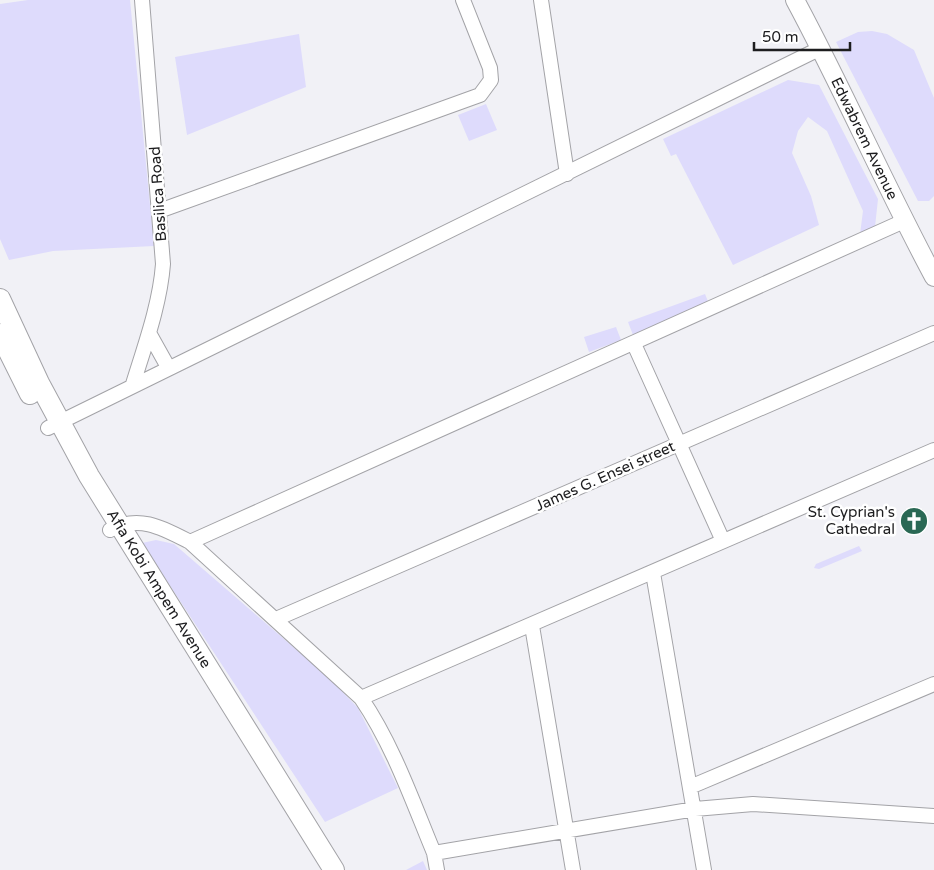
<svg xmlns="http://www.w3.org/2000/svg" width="934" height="870" font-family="'Varela Round',sans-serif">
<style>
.green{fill:#dedbfc}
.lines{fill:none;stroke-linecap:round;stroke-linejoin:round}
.minor-casing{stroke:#a3a3a7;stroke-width:16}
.tertiary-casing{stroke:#a3a3a7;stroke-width:20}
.secondary-casing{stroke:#a3a3a7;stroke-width:22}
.minor{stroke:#fff;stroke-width:14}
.tertiary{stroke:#fff;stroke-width:18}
.secondary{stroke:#fff;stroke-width:20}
.labels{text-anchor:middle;stroke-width:5;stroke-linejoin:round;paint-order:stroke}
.street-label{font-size:15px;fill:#1d1d1f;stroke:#fff}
.poi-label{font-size:15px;fill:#1d1d1f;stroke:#fff;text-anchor:end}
</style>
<rect width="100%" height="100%" fill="#f1f1f6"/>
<path class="green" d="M28,0H130L154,246L53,251L9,260L0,239V4Z
M872,31L887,34L914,50L934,98V196L929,201H918L836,42L858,32Z
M299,34L306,87L187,135L175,57Z
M788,80L819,85L878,199L875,227L860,234L863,211L827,131L808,117L798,131L792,153L811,196L819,225L733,265L676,154L671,156L663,139Z
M486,104L497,130L469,141L458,115Z
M705,294L709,304L633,335L628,322Z
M616,327L621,340L589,352L584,337Z
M156,540L174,544L328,677L358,708L398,788L325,822L142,543Z
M859,546L862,551L819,569L814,568L816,564Z
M423,861L427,870H406Z"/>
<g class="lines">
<defs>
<path id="minor" d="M541,0L567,174
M159,211L480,95L491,80L490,68L463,0
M149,333L168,367
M634,344L723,541
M133,384C145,345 160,304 163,264L142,0
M48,428L821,48
M110,530C139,514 163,528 190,542L361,698C393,745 412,800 434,853
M190,542L904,221
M653,573L704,870
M276,619L934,333
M532,626L573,870
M361,698L934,450
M690,787L934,684
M437,870L434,853L695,809L753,804L934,816"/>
<g id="tertiary">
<path id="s1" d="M795,0C844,91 885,186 934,277"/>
</g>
<g id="secondary">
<path id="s2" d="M0,299L39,383L89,476L334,870"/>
<path d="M0,334L30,394"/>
</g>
</defs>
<use href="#minor" class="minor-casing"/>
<use href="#tertiary" class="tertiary-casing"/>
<use href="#secondary" class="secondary-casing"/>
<use href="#minor" class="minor"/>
<use href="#tertiary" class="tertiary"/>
<use href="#secondary" class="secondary"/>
</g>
<defs>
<symbol id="church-disc" viewBox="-11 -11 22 22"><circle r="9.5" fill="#2a6854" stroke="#fff"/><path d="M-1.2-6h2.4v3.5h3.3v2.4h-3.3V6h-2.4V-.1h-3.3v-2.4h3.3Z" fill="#fff"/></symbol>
</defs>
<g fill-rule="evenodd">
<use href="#church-disc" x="898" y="505" width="32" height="32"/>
</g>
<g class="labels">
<g class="street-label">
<text dy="5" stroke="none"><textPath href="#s1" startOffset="155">Edwabrem Avenue</textPath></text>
<text transform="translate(158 194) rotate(-94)" y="5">Basilica Road</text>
<text transform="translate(605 476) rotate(-24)" y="5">James G. Ensei street</text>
<text dy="5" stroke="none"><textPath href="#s2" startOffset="331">Afia Kobi Ampem Avenue</textPath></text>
</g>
<g class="poi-label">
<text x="895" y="517">St. Cyprian's<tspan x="895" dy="17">Cathedral</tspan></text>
</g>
</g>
<path d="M754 42v8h96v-8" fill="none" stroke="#1d1d1f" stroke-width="2.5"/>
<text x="762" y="42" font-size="15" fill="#1d1d1f" stroke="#ffffff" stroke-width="4" paint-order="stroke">50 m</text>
</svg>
